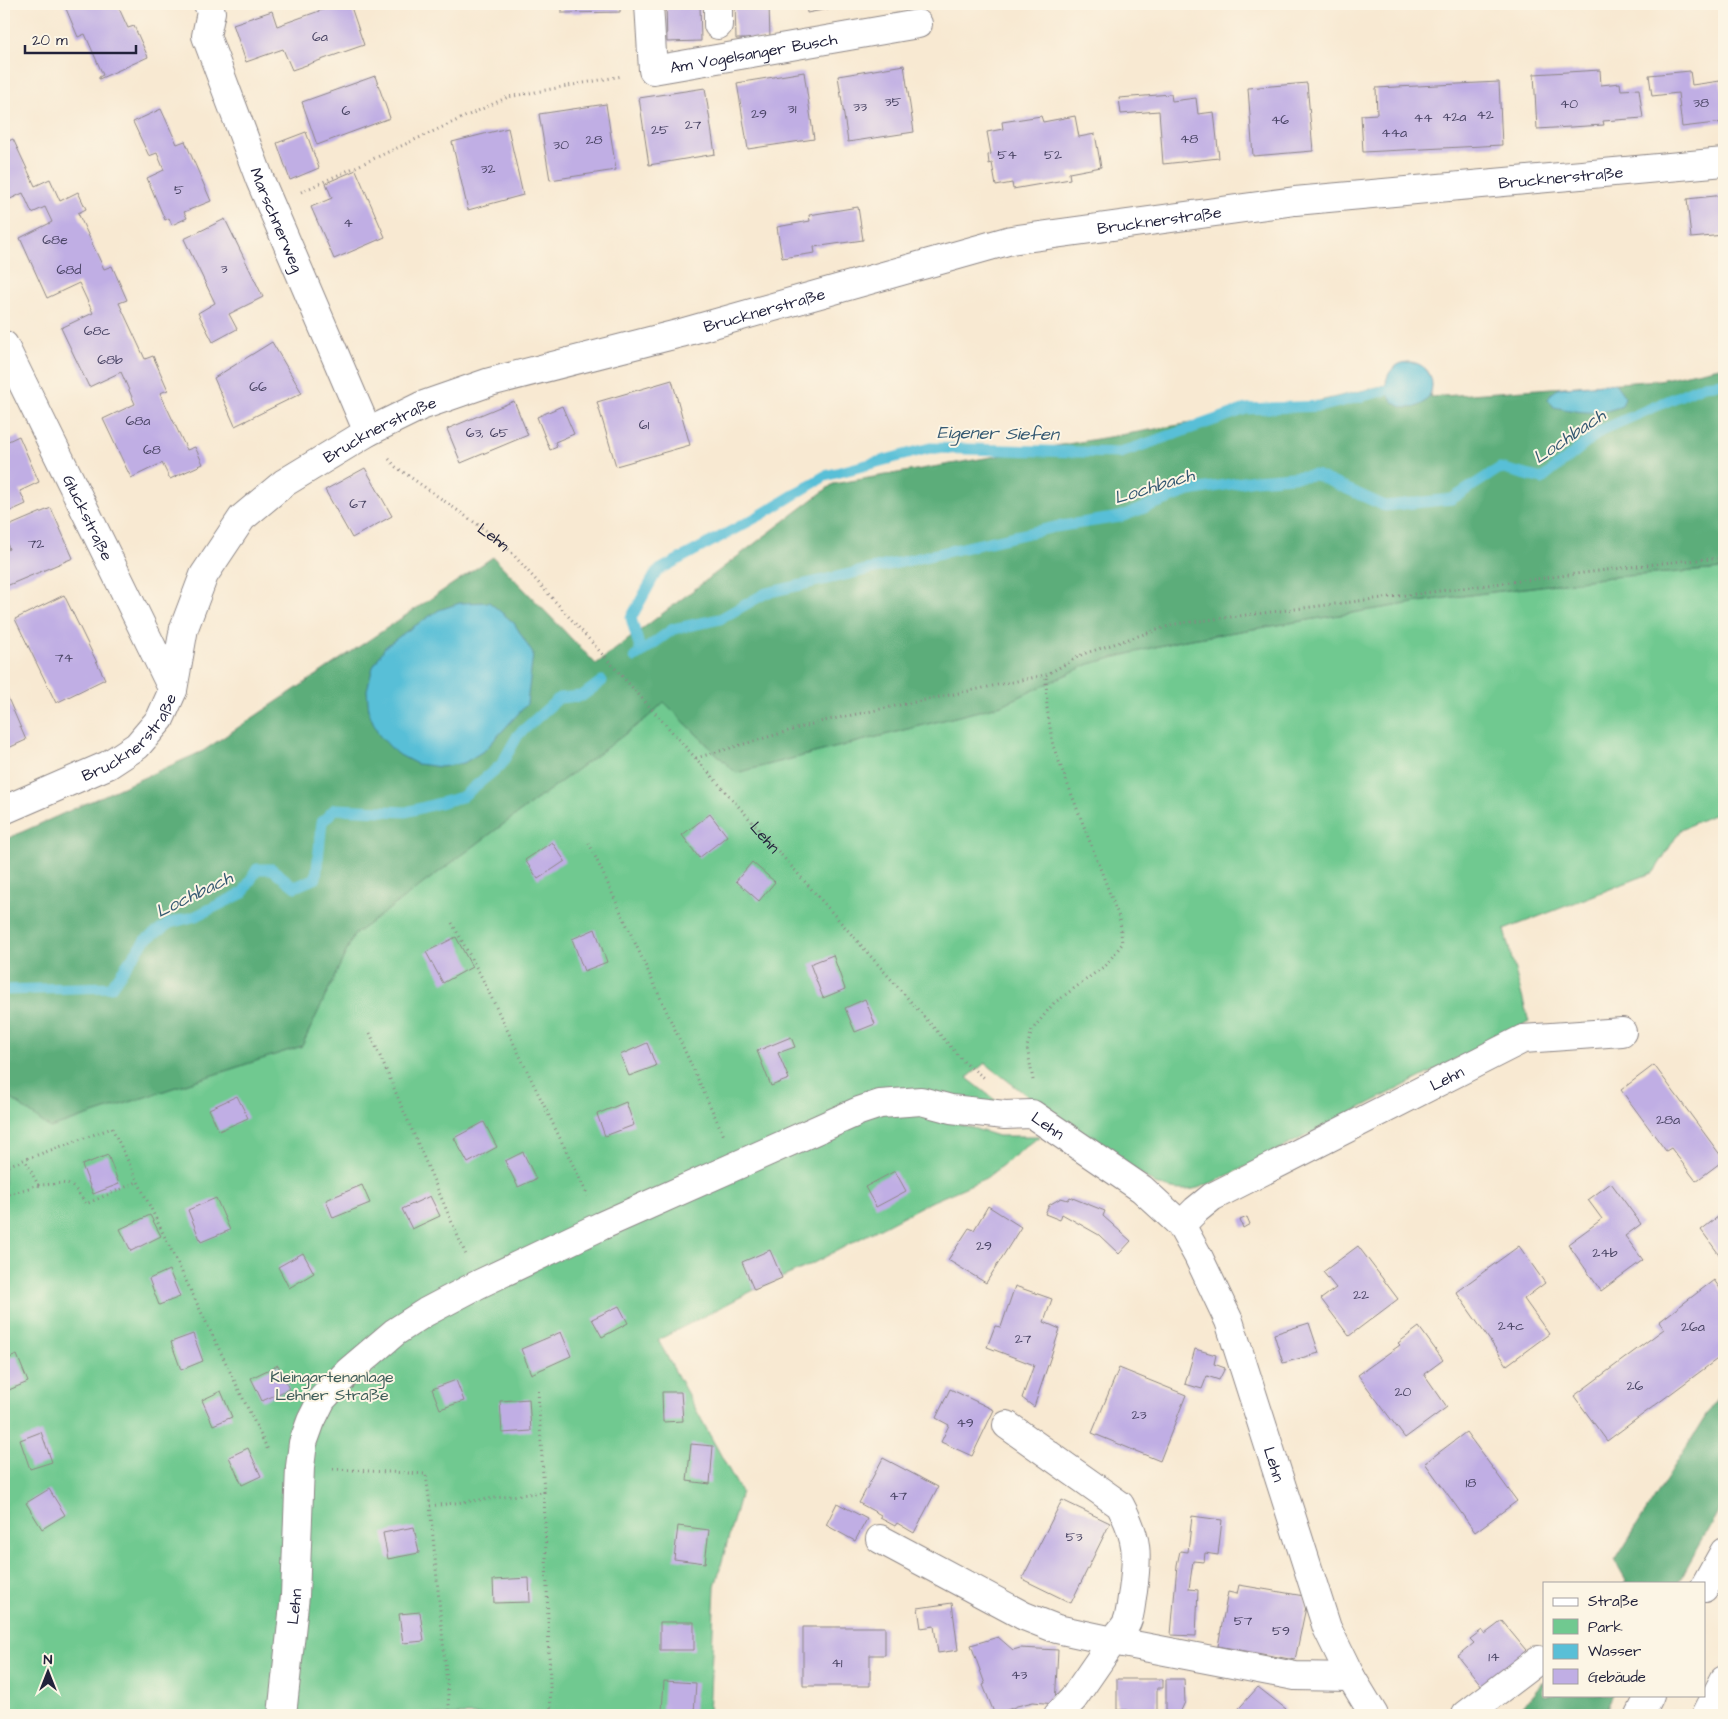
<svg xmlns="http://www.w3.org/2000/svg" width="1728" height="1719" font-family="'Architects Daughter',sans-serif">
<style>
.green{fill:#70c990;stroke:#497666}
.forest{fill:#5cad7a;stroke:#3f685a}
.water{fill:#59bfd7;stroke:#3e7089}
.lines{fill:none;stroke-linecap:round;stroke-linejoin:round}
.stream{stroke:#59bfd7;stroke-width:11}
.building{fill:#c0aee4}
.minor-casing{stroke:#8d8686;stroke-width:30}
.highway-casing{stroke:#8d8686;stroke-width:30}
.path{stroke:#8d8686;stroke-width:3;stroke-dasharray:1 4;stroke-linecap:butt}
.minor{stroke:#fff;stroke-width:28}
.highway{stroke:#fff;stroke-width:28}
.labels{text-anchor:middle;stroke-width:4;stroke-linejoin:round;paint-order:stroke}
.number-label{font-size:14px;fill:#4a4565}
.street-label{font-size:16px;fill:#22223b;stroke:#fcf5e5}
.park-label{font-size:16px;fill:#3d5c59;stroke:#fcf5e5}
.water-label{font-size:18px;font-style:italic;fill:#355972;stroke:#fcf5e5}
</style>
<rect width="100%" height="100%" fill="#fcf5e5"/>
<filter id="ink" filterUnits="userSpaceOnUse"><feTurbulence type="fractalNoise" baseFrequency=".02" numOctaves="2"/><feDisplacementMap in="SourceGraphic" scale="10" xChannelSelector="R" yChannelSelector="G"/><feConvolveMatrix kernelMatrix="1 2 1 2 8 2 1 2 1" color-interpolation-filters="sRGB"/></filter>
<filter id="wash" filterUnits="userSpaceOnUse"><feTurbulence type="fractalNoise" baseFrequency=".0096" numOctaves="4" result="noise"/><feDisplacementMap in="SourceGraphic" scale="20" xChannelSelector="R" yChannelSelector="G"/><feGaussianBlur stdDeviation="1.12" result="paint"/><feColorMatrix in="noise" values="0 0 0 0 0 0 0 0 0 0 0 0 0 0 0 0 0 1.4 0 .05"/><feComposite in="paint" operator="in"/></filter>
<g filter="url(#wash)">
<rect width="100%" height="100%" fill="#f8e9d2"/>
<path class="green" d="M1724,569V810L1681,829L1654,872L1504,930L1529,1022L1233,1173C1201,1187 1190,1197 1155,1184L1039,1105L985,1063L967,1078L1004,1107L944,1119L998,1136H1040L986,1178L924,1205L806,1267L754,1290L658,1340L741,1492L715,1587L709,1715H4V1093L50,1128L302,1046L354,935L648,717L664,702L736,773L1002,705L1089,664L1179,641L1438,599L1611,577Z"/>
<path class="forest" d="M1409,362C1431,366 1434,378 1430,397L1659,380L1724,366V569L1611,577L1438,599L1179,641L1089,664L1002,705L736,773L664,702L648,717L354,935L302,1046L50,1128L4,1093V840L203,751L493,557L596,664L833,484L1320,401L1386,385C1389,371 1396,364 1409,362Z
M1724,1387V1501L1678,1583H1624L1626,1580L1615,1561Z
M1544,1681V1695H1613L1604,1715H1516Z"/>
<path class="water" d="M1386 385a23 23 0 1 1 46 0a23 23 0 1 1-46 0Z
M1615,383L1625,397L1622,406C1597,416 1579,412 1554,407L1548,399L1551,394L1559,388Z
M489,602L514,623L533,654L527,704L485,750L464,763L441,767L417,764L396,753L379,735L369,713L367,690L373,667L385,647L404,633L439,610L460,603Z"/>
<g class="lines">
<path class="stream" d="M641,652L631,618L657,571L759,516L825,476L930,448L1120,453L1246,409L1323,406L1387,390
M635,657L673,629L720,619L766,593L1055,527L1120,517L1189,491L1255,480L1316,475L1385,506L1452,499L1500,468L1542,479L1602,430L1704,385L1724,383
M4,990L111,987L145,940L170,923L196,916L243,893L257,869H272L295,887L316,878L322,822L335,809L406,812L462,797L501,765L518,735L559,698L582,696L602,681"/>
</g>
<g id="blocks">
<path class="building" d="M64,4H117L128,28L134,26L148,57L99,79V77L103,75L85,34L78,37Z
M339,4H350L364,45L292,70L283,49L246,62L233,24L272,11L277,26Z
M562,4H620V12L562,13Z
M666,4H700L701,41L667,42Z
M735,4H769L770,39H736Z
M806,4H849V5L807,13Z
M904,65L914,132L848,142L838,76Z
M1600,70L1601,85L1620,83L1621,90L1639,89L1643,118L1603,121L1604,125L1537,129L1534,74Z
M1690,71L1692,85L1720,81L1724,98V122L1682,127L1678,93L1652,96L1649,75Z
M804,72L814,139L748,149L737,83Z
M375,76L390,118L317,145L302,102Z
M1499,82L1502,145L1363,152L1361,115L1377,114L1376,88Z
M1307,83L1313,151L1253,156L1248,88Z
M705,88L715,154L649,165L639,98Z
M1171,94L1172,101L1196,98L1198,114L1214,112L1219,158L1163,164L1159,111L1121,114L1119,98Z
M606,104L616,170L550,180L539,114Z
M161,109L177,144L185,141L211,201L184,212L187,218L172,225L169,218L165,220L147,178L164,170L157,153L149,156L133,122Z
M1041,116L1043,122L1075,116L1079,137L1095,134L1101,167L1069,173L1070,179L1013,189L1012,183L996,186L992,163L989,164L988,155L991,154L987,132L1003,129L1002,122Z
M508,128L523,195L468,210L452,142Z
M306,132L319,168L290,180L277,143Z
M13,139L35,186L50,179L60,201L78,192L86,209L78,213L104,269L112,266L127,300L119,303L145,359L153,356L168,390L160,393L187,450L195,447L203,464L170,479L162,463L131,478L103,419L135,404L121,372L89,387L61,328L93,313L79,283L47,298L20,238L52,222L45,207L32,213L23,193L4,202V143Z
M356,170L385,237L334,259L311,207L332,198L326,183Z
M1724,195V235L1691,238L1687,199Z
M858,207L863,240L814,247L815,253L782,258L777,227L810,221L809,215Z
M225,219L263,297L229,314L237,329L213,342L198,313L215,303L184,239Z
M272,342L302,393L235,426L214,378Z
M672,380L690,445L616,466L597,402Z
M514,401L528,435L461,463L447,429Z
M562,406L574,434L555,442L557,447L550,450L537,417Z
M19,436L39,482L20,491L26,504L4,514V443Z
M365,468L392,516L352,538L325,490Z
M51,508L73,558L4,587V551L9,549L4,536V528Z
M64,595L105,679L56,703L15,619Z
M4,689L26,740L4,750Z
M710,814L727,836L699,858L682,835Z
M552,842L565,861L538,879L525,860Z
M752,862L775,882L759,901L736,881Z
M595,929L607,962L584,971L572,939Z
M456,937L472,967L443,983L426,952Z
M833,955L845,989L823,998L810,964Z
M865,999L875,1024L855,1032L845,1008Z
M791,1037L795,1047L778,1053L789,1079L771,1086L757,1051Z
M647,1043L656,1066L629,1076L620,1055Z
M1654,1065L1724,1160L1696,1181L1671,1148L1666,1151L1621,1090Z
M237,1096L248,1118L219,1131L209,1109Z
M626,1102L634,1125L605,1136L597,1114Z
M484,1122L497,1147L468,1163L454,1138Z
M523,1152L536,1179L518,1187L505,1161Z
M108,1155L119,1184L93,1194L82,1165Z
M895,1171L906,1191L876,1207L865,1187Z
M1611,1183L1641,1224L1625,1236L1643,1260L1601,1291L1568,1244L1602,1219L1588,1200Z
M362,1185L370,1203L333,1218L326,1200Z
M430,1196L440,1216L412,1229L402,1209Z
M1070,1197L1105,1211L1103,1216L1131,1241L1119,1254L1099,1235L1062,1214L1060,1220L1045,1214L1049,1205L1061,1198L1068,1200Z
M216,1198L230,1230L201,1242L188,1210Z
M988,1206L1021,1227L986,1283L948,1260L969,1228L974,1230Z
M1724,1212V1261L1701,1230Z
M150,1215L161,1236L131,1251L120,1229Z
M1247,1217L1250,1224L1243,1228L1240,1220Z
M1358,1246L1398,1299L1349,1336L1321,1299L1336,1288L1323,1272Z
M1519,1246L1545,1283L1524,1299L1549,1334L1507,1365L1456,1292Z
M770,1250L782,1278L754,1290L742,1262Z
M303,1253L314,1273L289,1288L278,1267Z
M169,1270L180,1297L159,1305L149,1279Z
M1714,1280L1724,1294V1354L1607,1441L1574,1396L1664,1329L1659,1322Z
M1015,1286L1052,1299L1044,1322L1060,1329L1034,1407L1022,1398L1034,1365L987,1347L995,1326L1001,1327Z
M619,1306L628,1323L602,1337L592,1319Z
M1309,1323L1319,1353L1283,1363L1274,1334Z
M1419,1327L1443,1360L1424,1374L1447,1407L1405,1438L1358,1375L1400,1345L1398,1343Z
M561,1332L571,1356L531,1374L521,1349Z
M193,1334L203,1361L181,1370L171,1342Z
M1195,1349L1216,1355L1214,1364L1225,1368L1219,1380L1207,1376L1202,1389L1185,1384Z
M17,1355L28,1382L4,1392V1360Z
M278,1365L289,1389L262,1401L251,1378Z
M1119,1368L1186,1395L1160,1461L1092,1433Z
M456,1380L464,1401L440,1409L432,1389Z
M950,1389L994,1410L972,1456L941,1442L949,1425L936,1418Z
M221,1391L232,1417L213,1425L202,1400Z
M662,1392H681L683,1421L663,1422Z
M529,1399L531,1431L502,1433L500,1401Z
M41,1432L52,1462L30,1469L20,1440Z
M1466,1432L1517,1501L1475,1532L1425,1463Z
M691,1444L713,1446L710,1484L687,1481Z
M248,1448L261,1476L242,1485L229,1457Z
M883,1458L938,1487L914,1533L897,1523L895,1526L880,1518L881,1515L859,1503Z
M49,1489L65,1515L42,1529L26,1503Z
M1062,1500L1110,1523L1071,1603L1022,1579Z
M837,1503L867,1519L855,1541L826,1525Z
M1192,1516L1222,1520L1218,1555L1205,1553L1204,1562L1193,1561L1189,1589L1198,1590L1196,1636L1171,1635L1177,1565L1180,1551L1188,1552Z
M678,1526L709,1530L705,1563L674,1559Z
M414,1527L419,1553L388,1559L383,1533Z
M529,1578L530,1602L494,1603L493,1580Z
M1239,1585L1304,1596L1306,1607L1295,1660L1218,1646L1228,1592L1237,1594Z
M952,1603L958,1650L938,1653L934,1626L921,1628L918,1608Z
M420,1612L424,1641L403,1643L399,1614Z
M1502,1621L1530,1655L1486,1691L1458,1656L1474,1643L1470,1639L1482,1630L1485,1634Z
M660,1622H694V1650H660Z
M803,1627H885V1655H870V1686H803Z
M998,1637L1013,1650L1020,1648L1058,1650L1055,1704L1033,1702L1017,1706L995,1715L983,1685L985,1684L971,1645Z
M1117,1679H1163V1688H1157V1715H1128V1710H1117Z
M1166,1679H1184L1185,1702L1179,1715H1166Z
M664,1681L696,1683L694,1713L662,1711Z
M1258,1687L1286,1709L1280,1715H1233Z"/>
</g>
</g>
<g filter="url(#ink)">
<use href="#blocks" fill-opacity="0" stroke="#8d8686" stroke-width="1"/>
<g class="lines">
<defs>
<g id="minor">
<path id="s2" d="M208,4L211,12L206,36L260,180L368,432"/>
<path id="s3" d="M649,4L653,70L918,24"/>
<path d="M718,4V25"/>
<path id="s4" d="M4,345L173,690"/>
<path id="s5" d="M4,810L108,765L137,746L160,719L173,690L184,628L204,575L242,518L284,483L368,432L421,406L490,382L681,333L1011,240L1295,201L1724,162"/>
<path id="s6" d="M1181,1225L1196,1210L1212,1197L1523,1039L1622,1032"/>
<path d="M880,1539L1024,1616L1057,1629L1113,1641C1117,1635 1124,1629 1127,1622C1131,1613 1131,1601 1133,1591C1138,1553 1138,1539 1120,1505L1007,1425"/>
<path id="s7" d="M282,1715L295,1596L300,1467L303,1443L311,1421L322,1399L348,1372L395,1332L426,1312L479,1284L601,1226L859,1111L880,1104L921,1101L951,1109L1005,1115L1032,1114L1142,1189L1181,1225L1198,1256L1229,1321L1327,1628L1351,1677L1374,1715"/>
<path d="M1058,1715L1073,1699L1113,1641L1295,1676L1351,1677"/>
<path d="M1466,1715L1538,1660"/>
</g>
<path id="highway" d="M1704,1588L1724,1552
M1640,1715L1650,1695
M1706,1715L1724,1680"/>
</defs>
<use href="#minor" class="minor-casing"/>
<use href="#highway" class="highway-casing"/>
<g class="path">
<path d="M301,192L508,97L622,76"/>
<path id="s1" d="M389,459L396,467L501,541L717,782L965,1063L986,1079"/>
<path d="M696,758L823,721L1046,675L1083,654L1175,624L1671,562L1724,558"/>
<path d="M589,843L724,1136"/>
<path d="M452,923L481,976L588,1196"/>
<path d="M370,1033L466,1255"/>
<path d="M1033,1080L1027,1047L1032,1030L1054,1003L1106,965L1122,944L1120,920L1053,746L1047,708L1046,675"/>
<path d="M4,1167L112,1128L268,1450"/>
<path d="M38,1185C67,1184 69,1177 86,1204L137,1182"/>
<path d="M4,1196L38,1185L25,1159"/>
<path d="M333,1469L426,1474L430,1506"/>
<path d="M544,1492L551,1715"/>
<path d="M450,1715L430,1506L544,1492L538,1391"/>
</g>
<use href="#minor" class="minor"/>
<use href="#highway" class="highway"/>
</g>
</g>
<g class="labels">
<g class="number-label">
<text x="320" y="41">6a</text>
<text x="893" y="106">35</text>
<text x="1701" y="107">38</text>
<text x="1569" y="108">40</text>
<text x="860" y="111">33</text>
<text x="792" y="113">31</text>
<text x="346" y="115">6</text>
<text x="759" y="118">29</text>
<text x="1485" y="119">42</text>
<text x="1454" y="121">42a</text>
<text x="1423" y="122">44</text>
<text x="1280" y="124">46</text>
<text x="693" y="129">27</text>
<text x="660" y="134">25</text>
<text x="1394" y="137">44a</text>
<text x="1189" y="143">48</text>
<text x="594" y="144">28</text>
<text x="561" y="149">30</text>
<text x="1007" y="159">54</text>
<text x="1053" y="159">52</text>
<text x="488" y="173">32</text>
<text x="179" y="194">5</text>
<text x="348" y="227">4</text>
<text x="55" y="244">68e</text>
<text x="224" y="273">3</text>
<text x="69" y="274">68d</text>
<text x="97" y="335">68c</text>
<text x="110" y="364">68b</text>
<text x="258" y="391">66</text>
<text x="138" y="425">68a</text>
<text x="644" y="429">61</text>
<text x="487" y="437">63, 65</text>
<text x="152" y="454">68</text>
<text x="358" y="508">67</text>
<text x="36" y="548">72</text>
<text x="64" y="662">74</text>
<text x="1668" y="1124">28a</text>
<text x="984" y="1250">29</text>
<text x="1605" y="1257">24b</text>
<text x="1361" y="1299">22</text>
<text x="1511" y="1330">24c</text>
<text x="1693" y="1331">26a</text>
<text x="1023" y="1343">27</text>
<text x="1635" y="1390">26</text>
<text x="1403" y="1396">20</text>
<text x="1139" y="1419">23</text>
<text x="965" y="1427">49</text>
<text x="1471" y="1487">18</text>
<text x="898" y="1500">47</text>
<text x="1074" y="1541">53</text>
<text x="1243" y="1625">57</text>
<text x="1281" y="1635">59</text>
<text x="1494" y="1661">14</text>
<text x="837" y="1667">41</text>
<text x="1019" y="1679">43</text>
</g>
<g class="street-label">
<text dy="6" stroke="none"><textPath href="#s3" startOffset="168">Am Vogelsanger Busch</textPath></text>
<text dy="6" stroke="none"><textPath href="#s5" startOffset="1782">Brucknerstraße</textPath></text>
<text dy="6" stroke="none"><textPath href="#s5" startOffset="1378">Brucknerstraße</textPath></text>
<text dy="6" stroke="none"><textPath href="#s2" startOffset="230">Marschnerweg</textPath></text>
<text dy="6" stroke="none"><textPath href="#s5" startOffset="972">Brucknerstraße</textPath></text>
<text dy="6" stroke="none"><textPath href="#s5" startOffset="568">Brucknerstraße</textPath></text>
<text dy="6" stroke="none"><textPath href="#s4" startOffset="192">Gluckstraße</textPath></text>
<text dy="6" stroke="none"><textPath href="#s1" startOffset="131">Lehn</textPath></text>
<text dy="6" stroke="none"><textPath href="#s5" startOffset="148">Brucknerstraße</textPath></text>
<text dy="6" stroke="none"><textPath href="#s1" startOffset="536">Lehn</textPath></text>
<text dy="6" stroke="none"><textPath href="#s6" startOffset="305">Lehn</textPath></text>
<text dy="6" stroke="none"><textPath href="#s7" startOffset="1130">Lehn</textPath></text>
<text dy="6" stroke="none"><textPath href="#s7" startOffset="1554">Lehn</textPath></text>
<text dy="6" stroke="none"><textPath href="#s7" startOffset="109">Lehn</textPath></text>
</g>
<g class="park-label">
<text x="332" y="1382">Kleingartenanlage<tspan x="332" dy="18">Lehner Straße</tspan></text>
</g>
<g class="water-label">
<text transform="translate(998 433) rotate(1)" y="6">Eigener Siefen</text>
<text transform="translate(1569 436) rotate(-34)" y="6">Lochbach</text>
<text transform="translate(1154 486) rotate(-17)" y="6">Lochbach</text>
<text transform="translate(194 894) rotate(-26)" y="6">Lochbach</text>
</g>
</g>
<rect width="1728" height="1719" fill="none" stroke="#fcf5e5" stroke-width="20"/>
<rect x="1543" y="1582" width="162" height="115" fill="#fcf5e5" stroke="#a5a1a1"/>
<rect x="1553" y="1598" width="25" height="8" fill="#ffffff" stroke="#a5a1a1"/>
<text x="1588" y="1606" font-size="15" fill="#22223b">Straße</text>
<rect x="1553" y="1619" width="25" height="15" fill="#70c990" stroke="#a5a1a1"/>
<text x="1588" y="1632" font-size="15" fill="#22223b">Park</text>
<rect x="1553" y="1644" width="25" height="15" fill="#59bfd7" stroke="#a5a1a1"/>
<text x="1588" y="1656" font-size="15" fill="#22223b">Wasser</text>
<rect x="1553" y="1669" width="25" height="15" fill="#c0aee4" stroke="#a5a1a1"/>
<text x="1588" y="1682" font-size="15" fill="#22223b">Gebäude</text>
<g transform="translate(48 1672)" stroke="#fcf5e5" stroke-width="4" paint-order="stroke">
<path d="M0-4L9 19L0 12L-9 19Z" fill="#22223b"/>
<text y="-8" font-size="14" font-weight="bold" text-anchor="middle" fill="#22223b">N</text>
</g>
<path d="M25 45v8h111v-8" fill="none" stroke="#22223b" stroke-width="2.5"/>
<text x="32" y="45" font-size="15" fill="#22223b" stroke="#fcf5e5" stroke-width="4" paint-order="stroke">20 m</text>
</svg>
